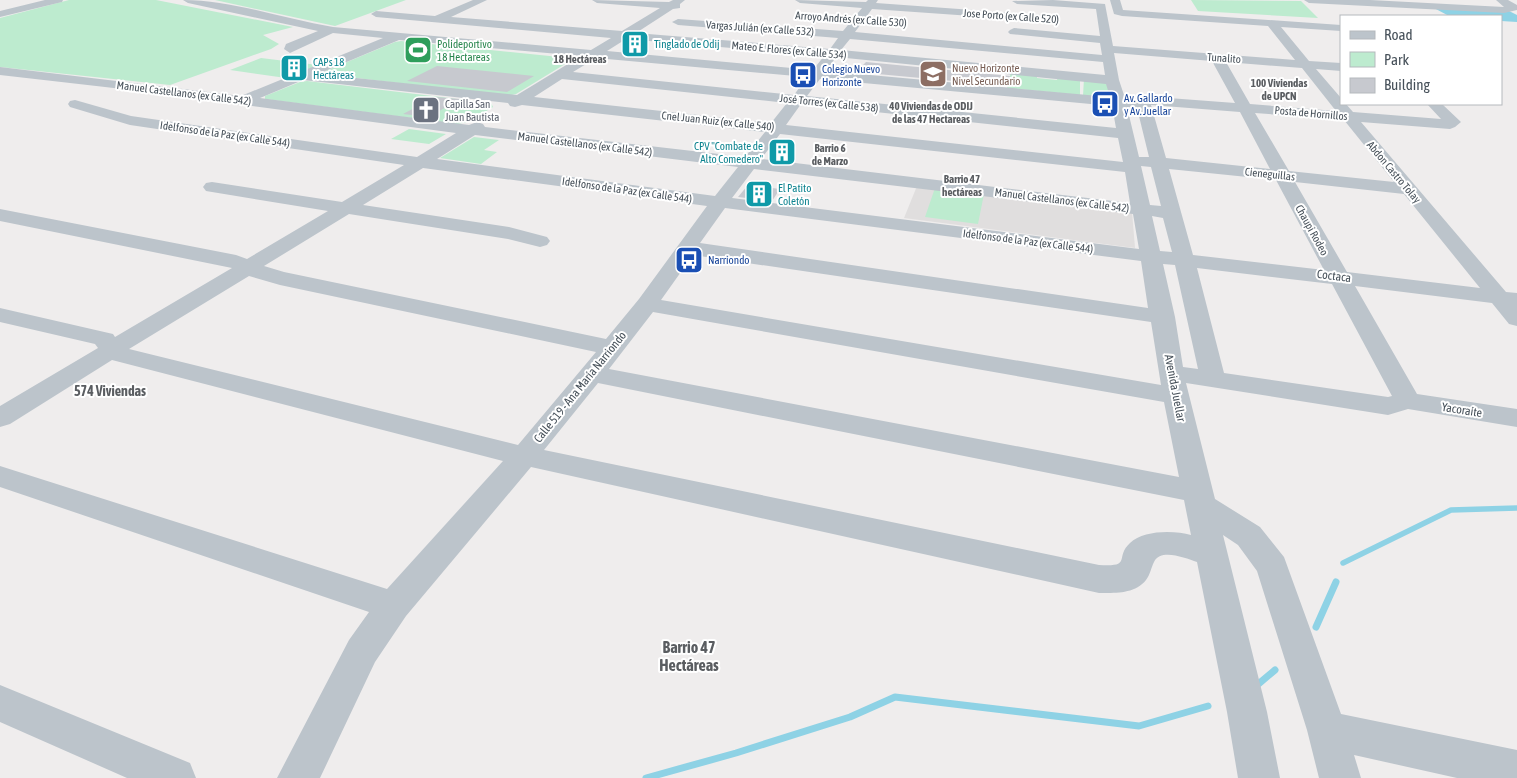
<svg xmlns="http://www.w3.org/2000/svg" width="1517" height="778" font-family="'Asap Condensed',sans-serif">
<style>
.education{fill:#e0dede}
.green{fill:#bdebcf}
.water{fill:#8ed2e5}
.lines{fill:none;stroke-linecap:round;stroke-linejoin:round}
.stream-far1{stroke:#8ed2e5;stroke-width:5.5}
.stream{stroke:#8ed2e5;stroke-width:7}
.building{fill:#c7c9cf}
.minor{fill:#bcc4cb;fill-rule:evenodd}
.labels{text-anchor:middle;stroke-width:4;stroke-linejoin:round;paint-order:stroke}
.far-street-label{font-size:11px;fill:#465059;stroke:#fff}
.far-leisure-label{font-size:11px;fill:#27864d;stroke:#fff;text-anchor:start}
.far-culture-label{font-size:11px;fill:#0d838f;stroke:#fff;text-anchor:start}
.far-neighbourhood-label{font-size:11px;font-weight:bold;fill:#5a5d61;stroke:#fff}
.far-education-label{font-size:11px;fill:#785e54;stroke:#fff;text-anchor:start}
.far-transit-label{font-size:11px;fill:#164399;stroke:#fff;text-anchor:start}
.far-worship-label{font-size:11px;fill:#5b616d;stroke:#fff;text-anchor:start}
.street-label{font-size:12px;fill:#465059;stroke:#fff}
.neighbourhood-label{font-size:14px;font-weight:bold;fill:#5a5d61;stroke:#fff}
.near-neighbourhood-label{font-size:16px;font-weight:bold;fill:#5a5d61;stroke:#fff}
</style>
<rect width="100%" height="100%" fill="#efeded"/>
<path class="education" d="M917,186L1132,212L1135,248L904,218Z"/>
<path class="green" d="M69,0H156L293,27L263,35L279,44L271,49L170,85L0,67V18Z
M215,0H406L335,26Z
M1191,0L1301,1L1318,18L1198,11Z
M401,41L569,58L570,61L516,94L507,96L323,74V72L395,42Z
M261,58L318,65L286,78L230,70Z
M1011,72L1037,75V78L1057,80L1058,76L1080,78V95L1007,88Z
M1084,78L1107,81L1110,98L1083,96Z
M307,81L491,103L493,107L468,122L457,124L265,99V96L300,82Z
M409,129L446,134L429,144L391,139Z
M474,137L499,140L484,150L497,152L481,164L440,158Z
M935,188L984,194L978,224L925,217Z"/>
<path class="water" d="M1434,8L1509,11L1517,15V22L1501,21V16H1449Z"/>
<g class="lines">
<path class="stream-far1" d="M1343,563L1451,510L1517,508"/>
<path class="stream" d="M1316,627L1336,582
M1256,686L1275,670
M646,778L736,753L850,717L895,697L1139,726L1208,706"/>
</g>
<path class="building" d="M866,62L1010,76L1007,86L856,72Z
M437,66L534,76L507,92L407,81Z
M435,97L460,99L429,117L403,114Z
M748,185L780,189L772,201L738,197Z"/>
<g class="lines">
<path class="minor" d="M45,0H63L62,2L0,17V11Z
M183,0C233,0 283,19 333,27L591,50L611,38L376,17L371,14L376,11L435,16L473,0H487L451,17L622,31L660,8L597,3L592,0L669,2L673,0H685L680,4V8L673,9L636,33L830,49L838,38L678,25L672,22L678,19L843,31L862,8L800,3L795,0L866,2L868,0H878L876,3L1041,15L1047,18L1041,21L872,9L855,32L1102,55L1100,43L1010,34L1008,32L1010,30L1014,28L1100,36L1096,9L1017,4L1012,1L1053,0L1105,4L1113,46L1295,60L1268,26L1122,16L1114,14L1110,0H1120L1123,10L1341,25V31L1281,27L1309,61L1341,63V71L1316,69L1341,98V104H1346L1353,112L1441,119L1427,104H1442L1461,122L1455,127L1450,129L1361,122L1506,292L1517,293V326L1509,324L1492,303L1355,286L1417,394L1517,409V427L1408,409L1388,415L1186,383L1215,499L1260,527L1284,557L1341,714L1517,750V778H1457L1354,755L1361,778H1319L1307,730L1257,571L1238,545L1223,535L1267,712L1280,778H1238L1227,712L1197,562C1185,558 1161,548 1154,562C1151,568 1150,575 1146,580C1135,594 1115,593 1099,593L531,467L406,616L375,662L320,778H277L349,640L369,612L0,487V466L387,589L503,461L112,360L10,424L0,427V406L98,348L95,344L0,322V308L113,334L115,337L232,268L0,221V209L236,255L247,259L328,211L212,192L206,191L203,187L206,183L212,182L342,202L404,165L130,125L70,107L68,104L70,101L75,100L131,116L417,157L456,133L140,91L0,75V67L241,96L383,38L333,33L290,53L284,49L286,44L318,31L188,3ZM626,39L824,56L813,70L607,51ZM850,39L1103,62L1105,75L841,50ZM399,40L581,56L517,95L318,74ZM1114,53L1212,61L1235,103L1142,96L1136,99L1125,98L1119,80ZM836,57L1106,84L1110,97L826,71ZM596,58L807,77L794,95L573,72ZM1226,62L1302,68L1336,111L1250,104ZM562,79L787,103L771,123L534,97ZM820,79L1112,106L1116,128L807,96ZM303,80L508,103L510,106L515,107L522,105L765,132L745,157L485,127L483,124L477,122L469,125L260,98ZM801,104L1118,138L1123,162L786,125ZM1151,105L1240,112L1270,169L1166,158ZM1127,107L1137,108L1149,157H1139ZM1255,113L1344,120L1394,182L1289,171ZM780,134L1125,172L1130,203L761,159ZM475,135L738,167L715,196L437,159ZM1141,166L1151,167L1161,206L1150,205ZM423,168L707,206L639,299L606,339L284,272L264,266L349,214L508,239L540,247L547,245L550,241L547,237L509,227L363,205ZM754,169L1133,214L1139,249L732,198ZM1169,169L1276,180L1324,270L1193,255ZM1295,182L1404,194L1480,288L1347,272ZM725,208L1141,261L1148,308L700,243ZM1152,216L1163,218L1172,252L1160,251ZM693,255L1151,322L1161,385L661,300ZM1163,264L1175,265L1198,369L1183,367L1175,317ZM1197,268L1332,284L1392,396L1388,397L1224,373ZM249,276L280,285L596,352L518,445L129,349ZM653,312L1164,402L1179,477L609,369ZM598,383L1184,500L1191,535C1174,530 1143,530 1130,543C1114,558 1133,567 1099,565L544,450Z
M1304,0H1370L1504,7L1496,0H1508L1517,5V10L1504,13L1309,3Z
M0,685L190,763L196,778H127L0,722Z"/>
</g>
<defs>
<symbol id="building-square" viewBox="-11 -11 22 22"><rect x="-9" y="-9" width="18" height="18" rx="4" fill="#0f9aa8" stroke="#fff"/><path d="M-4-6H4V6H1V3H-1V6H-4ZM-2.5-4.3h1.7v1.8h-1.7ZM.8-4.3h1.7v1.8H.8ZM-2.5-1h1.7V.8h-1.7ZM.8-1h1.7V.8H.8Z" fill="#fff"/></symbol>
<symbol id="stadium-square" viewBox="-11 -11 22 22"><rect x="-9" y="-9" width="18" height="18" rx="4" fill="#2e9e5b" stroke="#fff"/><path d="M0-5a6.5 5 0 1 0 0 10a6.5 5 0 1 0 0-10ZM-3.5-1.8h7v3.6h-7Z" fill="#fff"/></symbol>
<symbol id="school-square" viewBox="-11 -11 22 22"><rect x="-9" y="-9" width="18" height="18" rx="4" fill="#8d6e63" stroke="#fff"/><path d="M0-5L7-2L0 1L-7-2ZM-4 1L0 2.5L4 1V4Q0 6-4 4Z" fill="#fff"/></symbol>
<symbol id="bus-square" viewBox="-11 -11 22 22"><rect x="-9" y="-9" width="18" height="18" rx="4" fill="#1a4fb4" stroke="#fff"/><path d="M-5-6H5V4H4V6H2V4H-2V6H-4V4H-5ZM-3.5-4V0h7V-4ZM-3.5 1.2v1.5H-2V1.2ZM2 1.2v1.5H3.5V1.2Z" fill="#fff"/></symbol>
<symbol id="church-square" viewBox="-11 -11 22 22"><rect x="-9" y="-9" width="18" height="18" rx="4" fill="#6b7280" stroke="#fff"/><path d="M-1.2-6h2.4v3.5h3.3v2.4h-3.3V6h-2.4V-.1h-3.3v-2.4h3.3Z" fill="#fff"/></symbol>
</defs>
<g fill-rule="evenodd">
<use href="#building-square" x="619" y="28" width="32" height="32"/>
<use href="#stadium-square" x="402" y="34" width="32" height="32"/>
<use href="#building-square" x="278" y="52" width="32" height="32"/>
<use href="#school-square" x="917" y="58" width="32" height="32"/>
<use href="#bus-square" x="787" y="59" width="32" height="32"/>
<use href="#bus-square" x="1089" y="88" width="32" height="32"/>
<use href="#church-square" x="410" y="94" width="32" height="32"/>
<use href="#building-square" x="766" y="136" width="32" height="32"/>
<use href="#building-square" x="743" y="178" width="32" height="32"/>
<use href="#bus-square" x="673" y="244" width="32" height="32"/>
</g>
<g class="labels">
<g class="far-street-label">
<text transform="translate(1011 16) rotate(4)" y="4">Jose Porto (ex Calle 520)</text>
<text transform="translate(851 19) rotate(4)" y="4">Arroyo Andrés (ex Calle 530)</text>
<text transform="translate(760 28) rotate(4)" y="4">Vargas Julián (ex Calle 532)</text>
<text transform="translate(789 50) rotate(5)" y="4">Mateo E. Flores (ex Calle 534)</text>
<text transform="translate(1224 58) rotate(4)" y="4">Tunalito</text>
<text transform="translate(184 93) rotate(7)" y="4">Manuel Castellanos (ex Calle 542)</text>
<text transform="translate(829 103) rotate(6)" y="4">José Torres (ex Calle 538)</text>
<text transform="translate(1311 113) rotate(5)" y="4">Posta de Hornillos</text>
<text transform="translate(718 121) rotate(6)" y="4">Cnel Juan Ruiz (ex Calle 540)</text>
<text transform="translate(225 134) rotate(8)" y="4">Idelfonso de la Paz (ex Calle 544)</text>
<text transform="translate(585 144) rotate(7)" y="4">Manuel Castellanos (ex Calle 542)</text>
<text transform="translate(1394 172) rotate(50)" y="4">Abdon Castro Tolay</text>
<text transform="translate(1270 174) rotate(6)" y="4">Cieneguillas</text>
<text transform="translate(627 190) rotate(8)" y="4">Idelfonso de la Paz (ex Calle 544)</text>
<text transform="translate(1062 200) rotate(7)" y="4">Manuel Castellanos (ex Calle 542)</text>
<text transform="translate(1312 230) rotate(61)" y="4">Chaupi Rodeo</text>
<text transform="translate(1028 241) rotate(7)" y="4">Idelfonso de la Paz (ex Calle 544)</text>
</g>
<g class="far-leisure-label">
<text x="437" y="48">Polideportivo<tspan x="437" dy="13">18 Hectareas</tspan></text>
</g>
<g class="far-culture-label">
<text x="654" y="48">Tinglado de Odij</text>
<text x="313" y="66">CAPs 18<tspan x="313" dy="13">Hectáreas</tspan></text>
<text x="763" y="150" text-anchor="end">CPV "Combate de<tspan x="763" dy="13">Alto Comedero"</tspan></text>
<text x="778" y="192">El Patito<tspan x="778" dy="13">Coletón</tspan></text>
</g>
<g class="far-neighbourhood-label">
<text x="580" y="63">18 Hectáreas</text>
<text x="1279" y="87">100 Viviendas<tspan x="1279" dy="13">de UPCN</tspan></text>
<text x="931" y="110">40 Viviendas de ODIJ<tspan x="931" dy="13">de las 47 Hectareas</tspan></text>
<text x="830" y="152">Barrio 6<tspan x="830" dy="13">de Marzo</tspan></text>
<text x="962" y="183">Barrio 47<tspan x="962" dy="13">hectáreas</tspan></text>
</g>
<g class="far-education-label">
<text x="952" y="72">Nuevo Horizonte<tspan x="952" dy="13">Nivel Secundario</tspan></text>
</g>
<g class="far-transit-label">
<text x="822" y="73">Colegio Nuevo<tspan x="822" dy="13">Horizonte</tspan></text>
<text x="1124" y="102">Av. Gallardo<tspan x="1124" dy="13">y Av. Juellar</tspan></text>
<text x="708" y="264">Narriondo</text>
</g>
<g class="far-worship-label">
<text x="445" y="108">Capilla San<tspan x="445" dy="13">Juan Bautista</tspan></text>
</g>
<g class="street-label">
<text transform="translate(1334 276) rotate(7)" y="4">Coctaca</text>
<text transform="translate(580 387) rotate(-51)" y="4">Calle 519 - Ana María Narriondo</text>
<text transform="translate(1175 388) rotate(79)" y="4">Avenida Juellar</text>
<text transform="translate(1462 410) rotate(9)" y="4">Yacoraíte</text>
</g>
<g class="neighbourhood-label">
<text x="110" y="396">574 Viviendas</text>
</g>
<g class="near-neighbourhood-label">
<text x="689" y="653">Barrio 47<tspan x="689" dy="18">Hectáreas</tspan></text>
</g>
</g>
<rect x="1340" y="15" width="162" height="90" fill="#ffffff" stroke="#b5b9bd"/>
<rect x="1350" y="31" width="25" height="8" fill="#bcc4cb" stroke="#b5b9bd"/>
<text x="1384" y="40" font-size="15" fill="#465059">Road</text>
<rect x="1350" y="52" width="25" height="15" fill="#bdebcf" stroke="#b5b9bd"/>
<text x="1384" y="65" font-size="15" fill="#465059">Park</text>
<rect x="1350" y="78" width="25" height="15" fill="#c7c9cf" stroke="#b5b9bd"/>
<text x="1384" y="90" font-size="15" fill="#465059">Building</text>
</svg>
